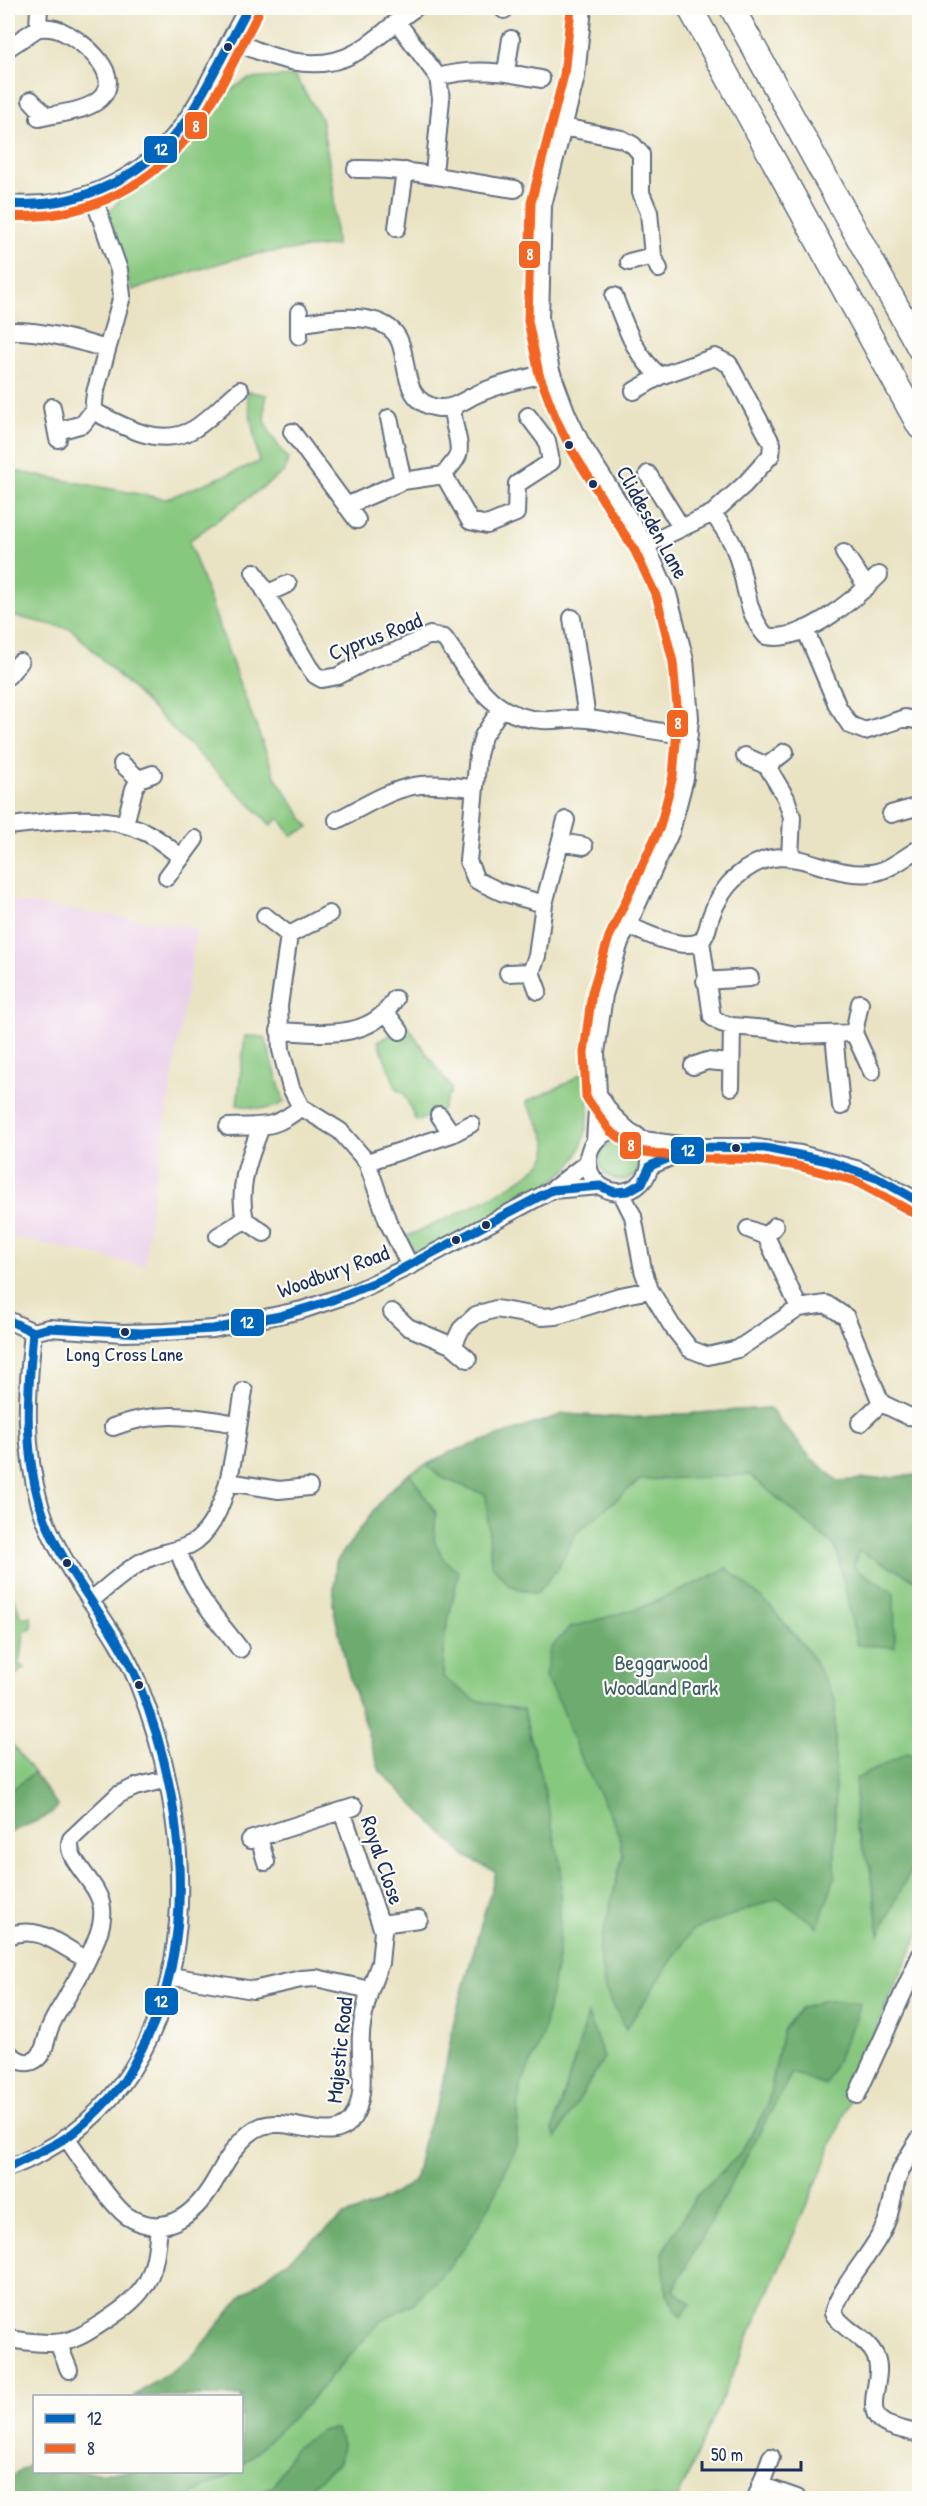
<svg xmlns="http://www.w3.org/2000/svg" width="927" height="2506" font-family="'Patrick Hand',sans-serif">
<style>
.built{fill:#ebd1eb}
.green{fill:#87c87f;stroke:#517c6e;stroke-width:1.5}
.forest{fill:#6dac6e;stroke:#446e66;stroke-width:1.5}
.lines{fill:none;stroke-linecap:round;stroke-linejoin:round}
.minor-casing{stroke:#636e81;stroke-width:20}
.highway-casing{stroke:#636e81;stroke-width:27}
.minor{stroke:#fff;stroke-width:16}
.highway{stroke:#fff;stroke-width:24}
.bus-1-casing{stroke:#fdfcf7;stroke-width:14}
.bus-2-casing{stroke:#fdfcf7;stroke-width:14}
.bus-1{stroke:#0065bd;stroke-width:9}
.bus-2{stroke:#f26522;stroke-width:9}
.bus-dot{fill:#1b2f5e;stroke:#fdfcf7;stroke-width:2}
.labels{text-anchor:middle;stroke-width:4.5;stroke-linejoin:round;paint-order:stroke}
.bus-label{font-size:20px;fill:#1b2f5e;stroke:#fdfcf7}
.street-label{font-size:22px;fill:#1b2f5e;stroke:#fdfcf7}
.park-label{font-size:22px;fill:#3b5d68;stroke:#fdfcf7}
.line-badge{stroke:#fdfcf7;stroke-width:2}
.badge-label{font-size:16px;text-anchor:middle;font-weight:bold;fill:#fff}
</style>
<rect width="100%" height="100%" fill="#fdfcf7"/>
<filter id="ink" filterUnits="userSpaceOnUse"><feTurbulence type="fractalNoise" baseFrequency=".0167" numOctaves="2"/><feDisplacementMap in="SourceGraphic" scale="12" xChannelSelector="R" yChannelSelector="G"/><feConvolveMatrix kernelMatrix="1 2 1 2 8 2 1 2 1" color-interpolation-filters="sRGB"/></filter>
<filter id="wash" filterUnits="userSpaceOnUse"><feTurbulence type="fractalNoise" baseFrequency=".008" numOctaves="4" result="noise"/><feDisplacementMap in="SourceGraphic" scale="24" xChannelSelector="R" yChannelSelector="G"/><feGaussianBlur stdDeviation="1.35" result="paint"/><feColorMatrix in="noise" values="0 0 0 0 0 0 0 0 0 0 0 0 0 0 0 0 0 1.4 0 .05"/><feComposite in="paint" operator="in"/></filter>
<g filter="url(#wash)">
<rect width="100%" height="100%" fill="#e9e3c3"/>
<path class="built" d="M8,901L197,928L150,1215L145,1266L8,1236Z"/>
<path class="green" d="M295,76L321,118L333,184L336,245L255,254L230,260L132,290L106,217L125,192L153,174L184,148L230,90L248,79Z
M246,391L267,395C259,425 271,435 288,459L285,471L189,541L239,682L276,778L309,827L292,836L279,818L271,825L71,629L8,615V470L166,499L259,462Z
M408,1027L452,1089L440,1113L416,1121L404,1093L397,1090L378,1041Z
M245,1036L265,1037L284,1102C270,1113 253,1107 237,1105Z
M588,1069C591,1098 590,1138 573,1162C552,1192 451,1236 415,1254L405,1237C431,1226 541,1179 547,1153C550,1138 533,1115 526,1102L567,1083Z
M600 1160a20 20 0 1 1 40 0a20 20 0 1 1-40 0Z
M769,1408L810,1457L838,1481L919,1475V1934L890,1996L826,2161L678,2498H8V2479L34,2462V2472H242V2396H134L191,2358L242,2296L343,2217L378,2203L414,2182L423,2141L440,2097L454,2021L496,1872L465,1856L380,1771L348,1672L333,1606L336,1562L387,1493L410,1473L451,1452L564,1414L628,1418Z
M8,1584L22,1618L31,1616L32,1628L24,1631L22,1652L18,1664L25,1668L8,1680V1653L13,1628L8,1609Z
M8,1739L34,1773L8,1793Z"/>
<path class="forest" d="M769,1408L810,1457L838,1481L919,1475V1627V1582L858,1550L854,1568L894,1593L895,1647L857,1645L836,1547L750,1475L640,1480L576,1533L556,1571L536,1594L509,1585L491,1564L486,1495L440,1477L427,1465L451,1452L564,1414L628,1418Z
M410,1473L436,1513L434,1540L445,1561L459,1571L445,1635L443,1677L475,1700L523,1710L543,1784L561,1868L559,1953L542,2039L520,2087L516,2145L492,2201L471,2238L448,2268L414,2303L380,2322L306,2405L242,2465V2396H134L191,2358L242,2296L343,2217L378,2203L414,2182L423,2141L440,2097L454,2021L496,1872L465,1856L380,1771L348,1672L333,1606L336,1562L387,1493Z
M727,1568L770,1606L809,1652L835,1699V1877L818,1927L778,1898L692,1930L626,2029L605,1989L599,1950L623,1855L617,1828L579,1755L561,1705L545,1677L550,1649L569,1628L642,1607L693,1585Z
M907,1753L919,1758V1853L879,1935L870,1868L855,1827L856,1779Z
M34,1773L58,1807L44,1818L8,1833V1793Z
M825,2000L860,2003L857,2016L825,2085L792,2073L673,2290L691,2304L681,2317L666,2294L663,2253L695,2197L739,2155L767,2107L783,2030L801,2008Z
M588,2015L604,2058L556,2138L553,2130Z
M337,2429L342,2444L339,2463L296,2498H247L273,2486L293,2450L321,2430Z
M34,2462V2472H234L186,2498H8V2479Z"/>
</g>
<g filter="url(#ink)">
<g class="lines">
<defs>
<path id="minor" d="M504,8V10
M583,8L576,77L543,205L540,320L551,371L567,414L581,443L646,545L668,594L685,660L690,718L685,778L671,831L620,942L604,995L596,1053L598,1094L595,1141
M397,22L438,77L441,99L434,174
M38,28C47,27 57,28 65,33C84,42 124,75 101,98C87,112 58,113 39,118
M231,39C270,58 315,75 355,53C377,41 395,21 415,8
M8,48L38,28L39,8
M506,72L511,39
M438,77C472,67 506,72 541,79
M31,100L46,116
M564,127L622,139L633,145L641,154V193L649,212L653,256L659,269
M356,169C413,168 460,182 515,189
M8,204C39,207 69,202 98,191C189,154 203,84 248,8
M397,228L405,171
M629,262L653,256
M614,296C626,327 634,355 660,376L715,357L729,364L772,444L771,455L745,484L713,513L646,545
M299,312V336
M299,324C325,319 371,310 393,331C413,350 395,402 439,408C452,409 462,402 473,396C498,383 525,380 551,371
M8,331C43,330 73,339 106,349
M634,391L660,376
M52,407L58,439
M453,407C451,424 462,441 458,455C456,461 448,469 444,475L470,521L487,525L516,513L517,484L551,462L547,441L528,416
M93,411C123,426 160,449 194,429C209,420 226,401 240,390
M389,418L403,481
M58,431L83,424L93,411L95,393L122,296L119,270L92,193
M292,432L357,520
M648,474L681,527
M346,506L403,481L444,475
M713,513C720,524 728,534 733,545C747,575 743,610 766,636C802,644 855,599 879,575
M844,553L867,587
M254,572L309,667L315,675L322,679L338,676L370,659L394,652L430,635L444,638C472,676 488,717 542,720C557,721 573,717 588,719C622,723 654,733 689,735
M268,593L288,584
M572,618L587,718
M805,629L838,707L850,725L865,731L905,718L920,721
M8,676L20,662
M501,709L483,736L478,755L468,861L476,880L501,892L544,904
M745,756L767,766L786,798L792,817L790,857
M122,764L139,779
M767,766L785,752
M891,814L920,806
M337,820C361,808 387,791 413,786C433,782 455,787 474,788
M125,824L134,789L139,779L153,774
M8,826C53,822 104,811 147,833C159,839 170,849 181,857
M561,842L584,846
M167,877L195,839
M265,916L289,935L329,914
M628,925C646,934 683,951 701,941
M289,935L279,1006L281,1050L291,1088L301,1107L340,1131L367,1162L388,1222L410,1266
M701,941C708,934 708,924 711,916C716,902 725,887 736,877C786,832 821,879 871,873C889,871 905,857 920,848
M701,941L712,1017L721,1023L732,1026L767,1029L796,1035L854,1033
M531,972L537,956L544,904L566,820
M508,973L531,972L538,991
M705,981L750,978
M860,1003L854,1033L872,1072
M387,1014L400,1031
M279,1031C321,1033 371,1041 395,999
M834,1034L841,1106
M693,1066L707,1061L730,1063
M731,1087L732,1026
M598,1094L611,1114L629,1131
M439,1115L452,1134
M228,1127C261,1125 273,1131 301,1107
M588 1161a31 31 0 1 1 62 0a31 31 0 1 1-62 0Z
M643,1140L695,1147H751L800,1154L859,1170L920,1202
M367,1162L452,1134L471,1124
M650,1166L694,1147
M552,1190L600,1186
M621,1192L633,1216L643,1270L650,1290L672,1326L690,1349L708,1356L738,1349L799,1308L826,1304L846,1317L881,1403
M245,1220C237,1187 249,1158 261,1127
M748,1229L766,1236L775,1226
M218,1236L245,1220L264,1233
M766,1236L799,1308
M392,1312L408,1327L453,1346L468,1359
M8,1320L33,1332L49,1328L123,1333L165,1332L213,1329L302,1310L353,1293L410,1266L552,1190L588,1162
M453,1346L461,1329L476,1315L496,1309L542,1317L556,1316L620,1296L650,1290
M860,1423L881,1403L908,1416L920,1417
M113,1427C159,1410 189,1416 237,1424
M228,1482L279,1490L309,1487
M178,1550C193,1594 213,1614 240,1649
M90,1601C108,1587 125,1570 145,1560C162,1551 181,1552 196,1541C233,1512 235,1434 244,1391
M342,1811L383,1931L380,1963L370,1990
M259,1838L266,1862
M250,1840L354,1807
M381,1924L419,1919
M8,1936C40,1924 58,1945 86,1959
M8,2053C15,2058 23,2065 33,2061C44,2057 46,2040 49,2030C54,2016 63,2005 69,1993C80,1975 91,1954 98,1935C101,1927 103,1917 102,1908C99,1881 63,1860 71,1839L118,1795L135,1787L167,1779
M857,2095L920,1956
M66,2137C80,2157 110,2204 127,2216C164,2240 195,2214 213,2184C225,2164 239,2135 262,2126C290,2116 334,2146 352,2119C368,2096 359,2061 361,2034C362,2019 366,2005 370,1990L316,1978L301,1979L253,1990L171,1976
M920,2138C909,2154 897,2173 894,2192C890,2209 890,2218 880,2235C867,2259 840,2288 833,2313C844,2331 866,2337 875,2355C887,2378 858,2413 888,2425C898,2429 909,2431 920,2434
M8,2168C207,2092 206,1852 138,1683C113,1620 60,1572 40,1505C23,1447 27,1392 33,1332
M8,2339C25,2341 46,2345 63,2342C79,2339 92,2329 105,2321C149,2292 155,2277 159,2225
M58,2343L69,2370
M760,2485L797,2498
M756,2498L771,2457"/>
<path id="highway" d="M690,8L920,427
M732,8L920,349"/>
</defs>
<use href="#minor" class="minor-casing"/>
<use href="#highway" class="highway-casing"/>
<use href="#minor" class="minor"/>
<use href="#highway" class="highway"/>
<defs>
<path id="bus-1" d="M8,204C82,209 151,175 191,113C212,79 229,43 248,8
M8,1320L33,1332L49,1328L142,1333L213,1329L280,1316L327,1302L381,1280L552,1190L600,1186L614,1192L628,1191L642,1183L650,1166L695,1147L765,1148L828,1161L879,1179L920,1202
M8,2168C29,2156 55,2147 74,2132C90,2119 108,2101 121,2085C128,2076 134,2063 140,2052C201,1942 184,1795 138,1682C112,1619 60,1571 40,1505C23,1449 28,1389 33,1332"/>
<path id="bus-2" d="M571,8L564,75L531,203L528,321L539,374L556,419L571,449L635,551L657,598L673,662L678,718L673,776L660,827L609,937L592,992L584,1052L586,1097L610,1131L639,1151L693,1159H750L798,1166L855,1181L914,1213
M8,216C85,221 155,186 199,122C222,89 239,50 258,14"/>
</defs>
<use href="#bus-1" class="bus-1-casing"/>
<use href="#bus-2" class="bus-2-casing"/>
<use href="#bus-1" class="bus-1"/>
<use href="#bus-2" class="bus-2"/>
</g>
</g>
<g class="bus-dot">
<circle cx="228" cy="47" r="5"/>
<circle cx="569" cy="445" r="5"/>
<circle cx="593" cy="484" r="5"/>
<circle cx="736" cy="1148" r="5"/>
<circle cx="486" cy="1225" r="5"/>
<circle cx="456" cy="1240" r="5"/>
<circle cx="125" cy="1332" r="5"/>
<circle cx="67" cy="1563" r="5"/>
<circle cx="139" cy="1685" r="5"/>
</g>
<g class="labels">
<g class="bus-label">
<text x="125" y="1361">Long Cross Lane</text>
</g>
<g class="street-label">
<text transform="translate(653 522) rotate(61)" y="8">Cliddesden Lane</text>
<text transform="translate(375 636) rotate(-21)" y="8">Cyprus Road</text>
<text transform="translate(333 1271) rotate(-20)" y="8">Woodbury Road</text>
<text transform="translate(383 1860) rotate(71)" y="8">Royal Close</text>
<text transform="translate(339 2050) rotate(-84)" y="8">Majestic Road</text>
</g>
<g class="park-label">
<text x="661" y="1670">Beggarwood<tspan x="661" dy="25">Woodland Park</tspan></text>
</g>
</g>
<g class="line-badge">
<rect x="184" y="111" width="24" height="29" rx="6" fill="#f26522"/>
<rect x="143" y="135" width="35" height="29" rx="6" fill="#0065bd"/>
<rect x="518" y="240" width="23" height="29" rx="6" fill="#f26522"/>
<rect x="666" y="709" width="23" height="29" rx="6" fill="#f26522"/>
<rect x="619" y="1131" width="23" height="29" rx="6" fill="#f26522"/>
<rect x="670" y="1136" width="35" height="29" rx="6" fill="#0065bd"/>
<rect x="230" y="1308" width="35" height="29" rx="6" fill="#0065bd"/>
<rect x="144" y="1987" width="35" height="29" rx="6" fill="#0065bd"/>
</g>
<g class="badge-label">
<text x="196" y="132">8</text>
<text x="161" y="155">12</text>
<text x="530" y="260">8</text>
<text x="678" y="729">8</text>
<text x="631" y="1151">8</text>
<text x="688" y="1156">12</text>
<text x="247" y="1328">12</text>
<text x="161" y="2007">12</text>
</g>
<rect width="927" height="2506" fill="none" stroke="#fdfcf7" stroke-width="30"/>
<rect x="33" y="2395" width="210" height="78" fill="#fdfcf7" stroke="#a3aaba" stroke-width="1.5"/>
<rect x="45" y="2414" width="30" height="9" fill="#0065bd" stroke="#a3aaba" stroke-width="1.5"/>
<text x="87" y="2425" font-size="18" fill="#1b2f5e">12</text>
<rect x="45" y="2444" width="30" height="9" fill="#f26522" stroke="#a3aaba" stroke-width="1.5"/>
<text x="87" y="2455" font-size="18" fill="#1b2f5e">8</text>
<path d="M702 2461v9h99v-9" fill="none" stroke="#1b2f5e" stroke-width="3"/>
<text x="711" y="2461" font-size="18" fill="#1b2f5e" stroke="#fdfcf7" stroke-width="4.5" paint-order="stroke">50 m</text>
</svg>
